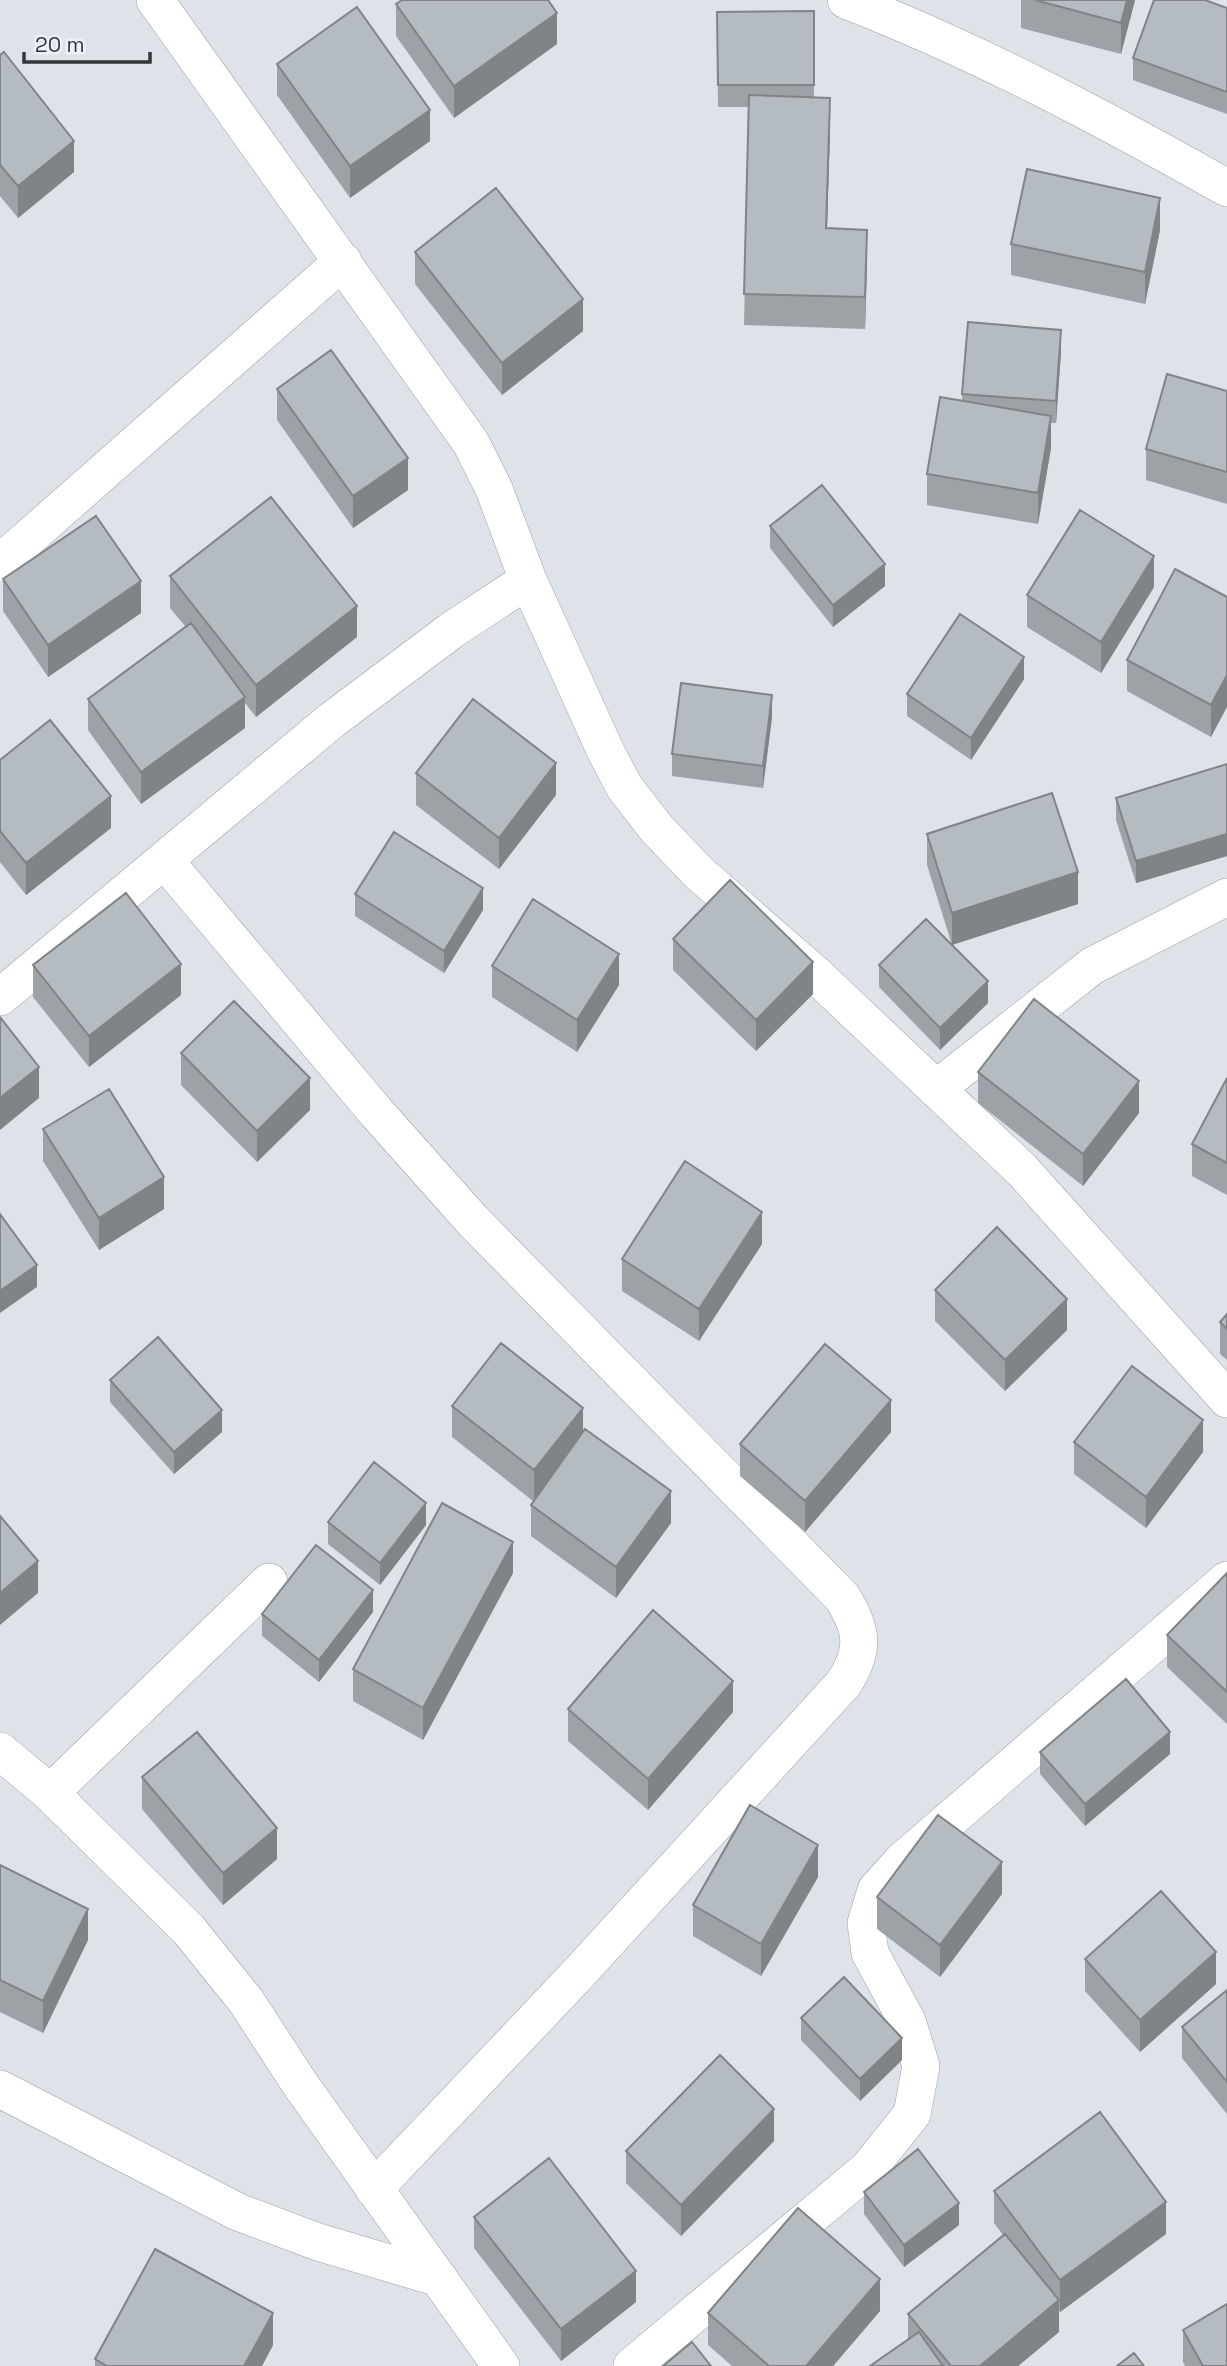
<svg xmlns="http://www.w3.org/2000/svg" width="1227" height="2366" font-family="'Space Grotesk',sans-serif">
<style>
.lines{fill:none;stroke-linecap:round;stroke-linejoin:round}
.minor-casing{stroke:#999fa5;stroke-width:38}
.minor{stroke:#fff;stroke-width:37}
.wall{fill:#9ca2a6}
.shaded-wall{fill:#7f8487}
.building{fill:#b5bcc1;stroke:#7f8487;stroke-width:2}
</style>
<rect width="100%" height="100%" fill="#dde3e9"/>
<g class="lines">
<defs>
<path id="minor" d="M155,0L471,443L494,489L528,580L606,752L625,788L657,829L699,873L816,975L1022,1170L1227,1399
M846,0C979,52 1103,118 1227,188
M0,563L343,261
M166,862L376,1112L473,1221L842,1597C863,1630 865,1650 844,1683L578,1974L374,2189
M0,997L332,720L452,630L528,580
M936,1089L1092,966L1227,897
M0,1751L50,1793L189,1930L246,2001L300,2084L501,2366
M50,1793L269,1582
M0,2089L238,2212L318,2242L439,2278
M632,2366L868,2169L912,2114L921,2066L907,2021L870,1953L866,1923L876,1890L902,1861L1227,1580"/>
</defs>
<use href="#minor" class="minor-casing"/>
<use href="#minor" class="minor"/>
</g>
<path class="wall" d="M1021,0H1135L1121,54L1021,28Z
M396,4L557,44L454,118L396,36Z
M1227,8V114L1133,80V58Z
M814,11V97L830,130L827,228L867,261L865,329L744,325L749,107H718L717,12Z
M0,55L74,172L18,218L0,196Z
M277,64L430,141L350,198L277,95Z
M1160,230L1145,304L1011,275V244Z
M415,252L583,331L502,395L415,284Z
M1061,352L1056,423H1051V448L1038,524L927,505V474L962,401V394Z
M277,389L408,490L353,528L277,420Z
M1227,391V504L1146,480V449Z
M770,526L885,586L833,627L770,548Z
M170,576L357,637L256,717L245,703V728L141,804L88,730V699L186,627L170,608Z
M3,579L141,613L48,677L3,611Z
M1154,587L1101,673L1027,627V595Z
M1227,597L1211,737L1127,691V660Z
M1024,679L971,760L907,716V694Z
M772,717L763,788L672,776V754Z
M0,760L111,828L26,895L0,862Z
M1227,764V856L1136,883L1116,820V798Z
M416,773L556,795L499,869L416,805Z
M927,834L1078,904L952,945L927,865Z
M355,894L483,910L444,973L355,916Z
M673,939L813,994L756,1051L673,970Z
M33,965L181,995L89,1067L33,997Z
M879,965L988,1003L940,1050L879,987Z
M492,966L619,985L577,1052L492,997Z
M181,1053L310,1110L257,1162L181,1085Z
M978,1072L1139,1113L1083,1186L978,1103Z
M1227,1078V1195L1192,1176V1144Z
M43,1129L164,1209L99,1250L43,1161Z
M762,1244L699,1341L622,1291V1259Z
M935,1290L1067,1330L1005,1391L935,1321Z
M1227,1314V1360L1220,1354V1322Z
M110,1380L222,1432L174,1474L110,1402Z
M452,1406L583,1433L671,1523L616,1598L531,1536V1505L533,1501L452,1437Z
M891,1432L805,1532L740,1476V1444Z
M1074,1442L1203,1452L1146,1528L1074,1474Z
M328,1522L426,1525L380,1585L328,1544Z
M513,1573L423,1740L353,1701V1669Z
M1227,1573V1724L1167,1667V1635Z
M373,1612L319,1682L262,1636V1614Z
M568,1709L733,1712L648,1810L568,1741Z
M1040,1752L1170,1754L1085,1826L1040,1774Z
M142,1777L277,1859L223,1905L142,1809Z
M0,1865L88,1940L43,2033L0,2012Z
M818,1877L761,1976L693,1936V1905Z
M1002,1894L940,1977L877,1929V1897Z
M1085,1959L1216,1984L1140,2052L1085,1991Z
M1227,1990V2114L1182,2058V2027Z
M801,2018L902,2060L860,2101L801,2040Z
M774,2141L681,2236L626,2183V2151Z
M994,2191L1166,2234L1060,2312L1059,2310V2332L1018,2366H870L908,2339V2314L1003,2235L994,2223Z
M864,2192L959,2225L904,2267L864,2214Z
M474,2217L636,2302L561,2361L474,2248Z
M880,2311L833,2366H732L708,2345V2313Z
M1183,2330L1227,2366H1185L1183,2362Z
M273,2345L262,2366H95V2359Z"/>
<path class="shaded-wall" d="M1127,0H1135L1121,54V23Z
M557,13V44L454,118V86Z
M830,98V130L826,260V228Z
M430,110V141L350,198V166Z
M74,141V172L18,218V186Z
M1160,198V230L1145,304V272Z
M867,230V261L865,329V297Z
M583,299V331L502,395V363Z
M1061,330V352L1056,423V401Z
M1051,416V448L1038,524V493Z
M408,458V490L353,528V496Z
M1154,556V587L1101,673V642Z
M885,564V586L833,627V605Z
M141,581V613L48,677V645Z
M357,606V637L256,717V685Z
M1024,657V679L971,760V738Z
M1227,675V707L1211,737V705Z
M772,695V717L763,788V766Z
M245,697V728L141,804V772Z
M556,763V795L499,869V838Z
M111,796V828L26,895V863Z
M1227,834V856L1136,883V861Z
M1078,872V904L952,945V913Z
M483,888V910L444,973V951Z
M619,954V985L577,1052V1020Z
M813,962V994L756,1051V1020Z
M181,964V995L89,1067V1036Z
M988,981V1003L940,1050V1028Z
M39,1067V1098L0,1130V1098Z
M310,1078V1110L257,1162V1131Z
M1139,1081V1113L1083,1186V1154Z
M164,1177V1209L99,1250V1218Z
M762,1212V1244L699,1341V1309Z
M37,1265V1287L0,1313V1291Z
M1067,1299V1330L1005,1391V1360Z
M891,1400V1432L805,1532V1501Z
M583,1408V1440L534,1502V1470Z
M222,1410V1432L174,1474V1452Z
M1203,1420V1452L1146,1528V1497Z
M671,1491V1523L616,1598V1567Z
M426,1503V1525L380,1585V1563Z
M513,1542V1573L423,1740V1708Z
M38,1561V1593L0,1625V1593Z
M373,1590V1612L319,1682V1660Z
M733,1681V1712L648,1810V1779Z
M1170,1732V1754L1085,1826V1804Z
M277,1828V1859L223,1905V1873Z
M818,1845V1877L761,1976V1944Z
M1002,1862V1894L940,1977V1945Z
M88,1909V1940L43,2033V2001Z
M1216,1952V1984L1140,2052V2020Z
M902,2038V2060L860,2101V2079Z
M774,2109V2141L681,2236V2205Z
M1166,2202V2234L1060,2312V2280Z
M959,2203V2225L904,2267V2245Z
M636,2271V2302L561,2361V2329Z
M880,2279V2311L833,2366H806Z
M1059,2300V2332L1018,2366H980Z
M273,2313V2345L262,2366H244Z"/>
<path class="building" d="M402,0H548L557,13L454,86L396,4Z
M1035,0H1127L1121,23Z
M1154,0H1205L1227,8V92L1133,58Z
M357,7L430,110L350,166L277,64Z
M814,11V85H718L717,12Z
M4,52L74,141L18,186L0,165V55Z
M749,95L830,98L826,228L867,230L865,297L744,294Z
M1027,169L1160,198L1145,272L1011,244Z
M496,188L583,299L502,363L415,252Z
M968,322L1061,330L1056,401L962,394Z
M331,350L408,458L353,496L277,389Z
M1167,374L1227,391V472L1146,449Z
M940,397L1051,416L1038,493L927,474Z
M822,485L885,564L833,605L770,526Z
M271,497L357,606L256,685L170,576Z
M1080,510L1154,556L1101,642L1027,595Z
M96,516L141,581L48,645L3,579Z
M1175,569L1227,597V675L1211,705L1127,660Z
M960,614L1024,657L971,738L907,694Z
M191,623L245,697L141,772L88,699Z
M681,683L772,695L763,766L672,754Z
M473,699L556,763L499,838L416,773Z
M50,720L111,796L26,863L0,831V760Z
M1227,764V834L1136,861L1116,798Z
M1052,793L1078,872L952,913L927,834Z
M394,832L483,888L444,951L355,894Z
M730,880L813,962L756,1020L673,939Z
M126,893L181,964L89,1036L33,965Z
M533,899L619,954L577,1020L492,966Z
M926,919L988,981L940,1028L879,965Z
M1034,999L1139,1081L1083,1154L978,1072Z
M234,1001L310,1078L257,1131L181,1053Z
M0,1017L39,1067L0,1098Z
M1227,1078V1163L1192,1144Z
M109,1089L164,1177L99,1218L43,1129Z
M685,1161L762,1212L699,1309L622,1259Z
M0,1214L37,1265L0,1291Z
M997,1227L1067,1299L1005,1360L935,1290Z
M1227,1314V1329L1220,1322Z
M158,1337L222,1410L174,1452L110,1380Z
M501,1343L583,1408L534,1470L452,1406Z
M825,1344L891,1400L805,1501L740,1444Z
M1132,1366L1203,1420L1146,1497L1074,1442Z
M585,1429L671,1491L616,1567L531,1505Z
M374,1462L426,1503L380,1563L328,1522Z
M442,1503L513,1542L423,1708L353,1669Z
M0,1516L38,1561L0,1593Z
M316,1545L373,1590L319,1660L262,1614Z
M1227,1573V1692L1167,1635Z
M653,1610L733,1681L648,1779L568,1709Z
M1126,1679L1170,1732L1085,1804L1040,1752Z
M197,1732L277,1828L223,1873L142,1777Z
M750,1805L818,1845L761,1944L693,1905Z
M938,1815L1002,1862L940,1945L877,1897Z
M0,1865L88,1909L43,2001L0,1980Z
M1161,1891L1216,1952L1140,2020L1085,1959Z
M844,1977L902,2038L860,2079L801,2018Z
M1227,1990V2082L1182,2027Z
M720,2055L774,2109L681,2205L626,2151Z
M1100,2112L1166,2202L1060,2280L994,2191Z
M918,2149L959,2203L904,2245L864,2192Z
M549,2158L636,2271L561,2329L474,2217Z
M798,2208L880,2279L806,2366H769L708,2313Z
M1005,2234L1059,2300L980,2366H951L908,2314Z
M155,2249L273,2313L244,2366H107L95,2359Z
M1227,2304V2366H1203L1183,2330Z
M919,2332L943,2366H870Z
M692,2342L711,2366H663Z
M1134,2353L1144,2366H1117Z"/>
<path d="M24 52v10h126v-10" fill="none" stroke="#333638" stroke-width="3.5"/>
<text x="35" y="52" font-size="21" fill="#333638" stroke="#eaf1f7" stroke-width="5" paint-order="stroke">20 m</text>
</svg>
